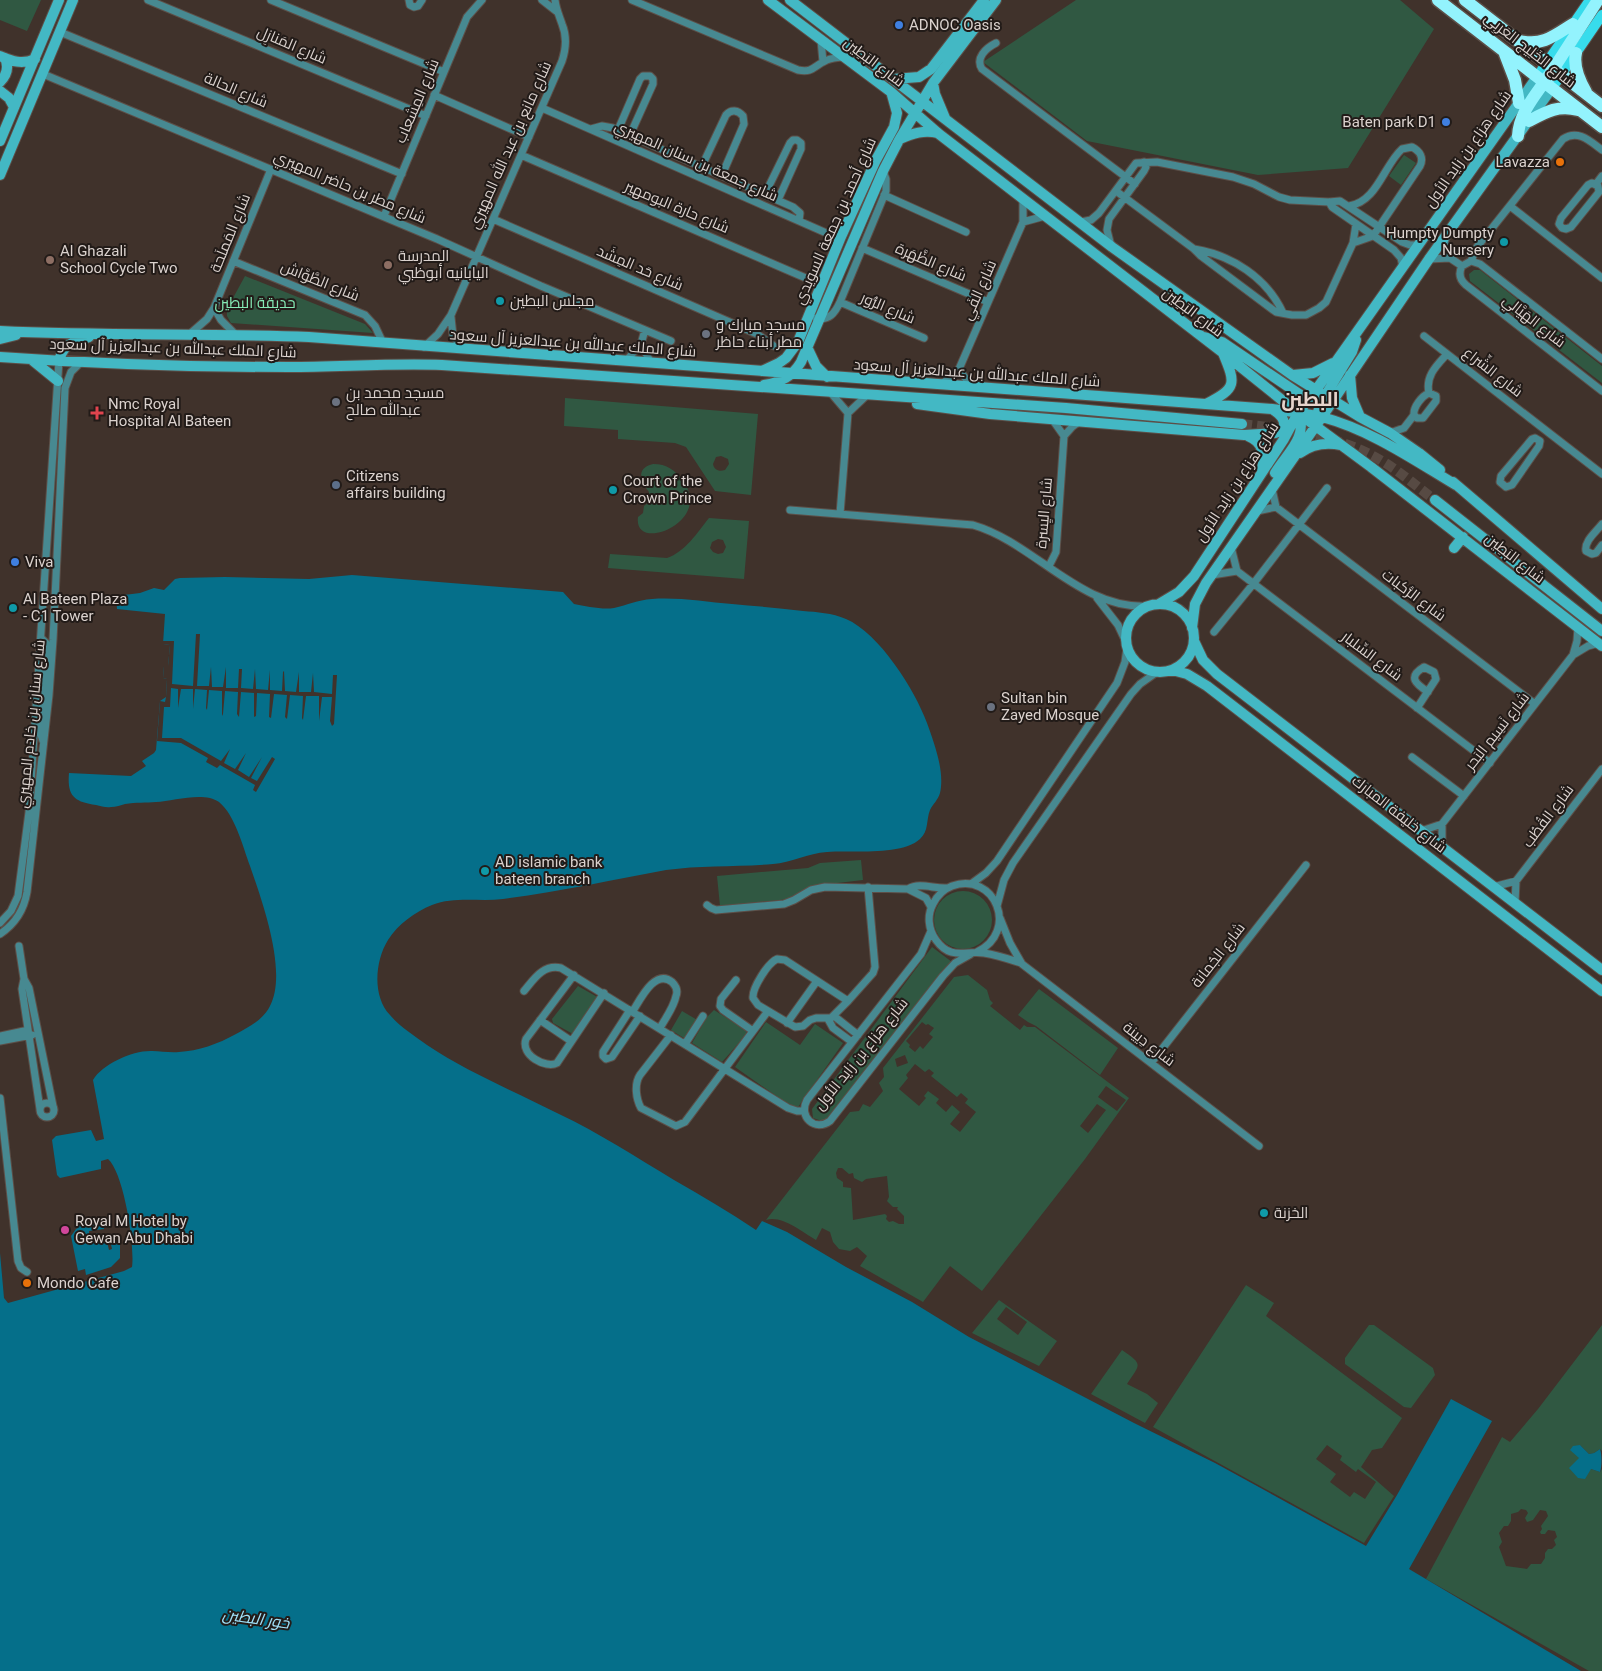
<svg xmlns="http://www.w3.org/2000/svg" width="1602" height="1671" font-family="Roboto,Cairo,sans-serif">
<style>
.green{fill:#305842;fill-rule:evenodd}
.water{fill:#056f8a}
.pier{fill:#40322b}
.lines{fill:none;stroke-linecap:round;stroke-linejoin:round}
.secondary-tunnel{stroke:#574a43;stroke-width:10;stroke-dasharray:10 5;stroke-linecap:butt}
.street-casing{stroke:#5c4f48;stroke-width:9}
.secondary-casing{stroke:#5c4f48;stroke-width:12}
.primary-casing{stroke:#5c4f48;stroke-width:12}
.highway-casing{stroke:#5c4f48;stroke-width:15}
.street{stroke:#478991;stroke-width:7}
.secondary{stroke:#43b8c4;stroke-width:10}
.primary{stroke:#37dcec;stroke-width:10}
.highway{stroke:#93f3fd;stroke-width:12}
.shop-dot{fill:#3f7fe0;stroke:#221b18;stroke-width:2}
.food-dot{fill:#e8710a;stroke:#221b18;stroke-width:2}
.culture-dot{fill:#0f9aa8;stroke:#221b18;stroke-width:2}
.education-dot{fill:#8d6e63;stroke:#221b18;stroke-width:2}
.worship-dot{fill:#6b7280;stroke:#221b18;stroke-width:2}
.health-dot{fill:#e0444e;stroke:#221b18;stroke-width:2}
.service-dot{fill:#5c6f8a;stroke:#221b18;stroke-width:2}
.hotel-dot{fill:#d1479c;stroke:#221b18;stroke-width:2}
.labels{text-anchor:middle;stroke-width:4;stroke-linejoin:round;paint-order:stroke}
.poi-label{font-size:15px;fill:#dbd2ce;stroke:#221b18;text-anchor:start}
.street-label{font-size:15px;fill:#dbd2ce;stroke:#221b18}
.park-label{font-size:15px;fill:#85eab5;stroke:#221b18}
.water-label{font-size:16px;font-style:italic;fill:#a1e2fa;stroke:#221b18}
.district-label{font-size:20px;font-weight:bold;fill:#e6d4cc;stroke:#221b18}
</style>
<rect width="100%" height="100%" fill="#40322b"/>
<path class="green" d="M0,0H41L27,31L0,20Z
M1076,0H1400L1434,29L1348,168L1258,175L1087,141L983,62Z
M1404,155L1416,163L1401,185L1389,176Z
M1474,270H1480L1602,366V383L1470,281L1469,274Z
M245,276L365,324L373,333L231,323L227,316V309Z
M565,398L758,414L751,495L715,491L686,447L675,443L618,439V430L564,426ZM721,456L728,459L729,464L725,470C719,472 714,470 713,464L716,457Z
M653,464C667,464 675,470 683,481C714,522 633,554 638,517L643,513L644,506L648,503L649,492L646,488V482L641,475C642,468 646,466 653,464Z
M709,518L749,521L744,579L608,568L610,554L667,558C685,552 697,533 709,518ZM718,539L723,540L726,547L723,553L718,554L713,552L710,548L712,542Z
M861,860L863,880L812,886L790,899L720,906L717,876L808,868L820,863Z
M934 920a29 29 0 1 1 58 0a29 29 0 1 1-58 0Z
M932,947L952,962L831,1117L822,1121L813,1118L812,1109Z
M968,975L987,990L990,1000L993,1003L990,1006L1020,1030L1024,1025L1027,1027H1035L1129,1098L1085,1159L982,1291L950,1266L923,1302L860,1266L867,1256L857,1247L850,1251L839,1249L833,1242L830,1232L822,1228L816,1240C802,1232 782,1215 766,1220L850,1112L859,1111L863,1104L870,1107L883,1091L879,1083L884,1077L883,1068L954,977ZM922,1022L926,1025L928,1024L934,1028L929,1034L933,1037L923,1049L920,1046L915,1052L909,1047L910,1045L906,1041ZM905,1055L908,1063L897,1067L895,1059ZM915,1064L925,1072L929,1069L934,1073L931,1076L957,1097L961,1093L968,1099L965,1103L976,1112L960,1132L950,1124L960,1112L952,1105L946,1112L936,1103L939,1099L928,1091L924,1096L926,1098L919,1106L899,1089L908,1078L906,1075ZM1106,1086L1126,1100L1117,1111L1098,1097ZM1097,1104L1106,1110L1088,1133L1080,1126ZM838,1168H842L849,1174L853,1173L854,1178L862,1182L866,1179L887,1176L889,1197L887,1201L893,1207H898L897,1209L904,1216V1224H899L893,1221L889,1222L886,1219L887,1216L885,1214L853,1220L851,1188L843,1187V1182L837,1178L836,1173Z
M578,986L599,998L575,1035L553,1023L552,1019Z
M1039,989L1118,1048L1100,1075L1036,1026L1028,1022L1018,1015Z
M714,1010L746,1030V1035L722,1062L692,1043L707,1017Z
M682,1011L699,1021L687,1040L671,1030Z
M766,1022L800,1045L815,1024L843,1043L796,1110L735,1067Z
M1246,1285L1274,1303L1266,1316L1402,1418L1382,1448L1372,1450L1361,1467L1394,1496L1364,1543L1153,1427ZM1327,1445L1342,1456L1340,1460L1356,1472L1358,1469L1376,1482L1365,1499L1354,1492L1350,1497L1330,1482L1336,1474L1316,1459Z
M999,1300L1057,1341L1039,1366L972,1333ZM1006,1307L1027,1322L1018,1335L997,1319Z
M1369,1325H1374L1433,1368L1435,1375L1411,1408L1404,1407L1345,1364V1358Z
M1602,1325V1451L1600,1449L1594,1453L1589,1454L1580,1445L1591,1469L1600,1472L1602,1469V1671H1589L1426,1579L1502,1437L1510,1442L1538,1409ZM1521,1509L1526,1510L1528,1513L1525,1518L1527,1522L1533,1520L1540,1510L1546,1511L1548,1516L1541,1526L1542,1529L1540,1532L1541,1534H1545L1548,1530L1555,1531L1557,1537L1554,1540L1556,1545L1552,1549H1548L1545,1553V1558L1541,1564H1531L1527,1569L1506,1566L1499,1547L1502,1542L1499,1533L1504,1526H1508L1511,1521V1514L1518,1512Z
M1122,1350C1144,1365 1140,1364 1127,1384L1147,1394L1158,1403L1145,1423L1091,1394Z"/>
<path class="water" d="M352,575L563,592L574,604C586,606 602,610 614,608C628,605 637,600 652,599C678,597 706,602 732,604C755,606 779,608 803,611C817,612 832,613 846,619C879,633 915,690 927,723C934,743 945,771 940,793C938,800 933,804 930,810C926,820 929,831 920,839C902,856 850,850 827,852C808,853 791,863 773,864C737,867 701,865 666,870C612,880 558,892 503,899C479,902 455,896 432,905C415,912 398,924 388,940C375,961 372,996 390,1015C400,1027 415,1036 427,1045C469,1073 514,1091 559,1114C599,1133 636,1157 674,1180C702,1196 729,1212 756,1230L762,1221L787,1232L846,1267L912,1302L969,1337L1134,1423L1215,1463L1366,1546L1397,1495L1451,1399L1492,1421L1409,1569L1581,1671H0V1253L4,1298L8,1303L124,1271L132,1267C135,1246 124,1173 108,1159L101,1161V1169L60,1178L57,1175L52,1140L56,1136L91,1130L96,1141L104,1139L93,1080C102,1064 134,1050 152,1051C161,1051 170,1053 179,1052C198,1051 218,1044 236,1034C249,1027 263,1020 270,1006C288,972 262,901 250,866C243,847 235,815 219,802C204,791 173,801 156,802C146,803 136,802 125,804C121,805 116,807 111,807C106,808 101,806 96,805C74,802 67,796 69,773L131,776L146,766L142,761L154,753L156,750L160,701L166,697L167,679L163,678L164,666H168L170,645L163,644L165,614L117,609L116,596L140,593L154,588L164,590L175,579L180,578L225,577L309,579Z
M102,1220L104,1229L89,1231V1236L99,1233L100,1238L106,1237L109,1250L112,1249L109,1236L120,1234V1258L111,1267L86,1275L85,1269L78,1271L71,1236L76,1229L78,1228V1225Z
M1580,1445L1589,1454L1594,1453L1600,1449C1602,1454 1602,1467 1600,1472L1591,1469L1585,1479L1578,1478L1569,1468L1579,1458L1570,1450L1573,1446Z"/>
<path class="pier" d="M196,634H200L197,686H209L211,667L212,687H223L226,667V688H238L239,669H242L241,688L253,689L255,669L256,689L268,690L270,670V690L282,691L283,672L284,671L285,691L296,692L299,672V692H311L313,673L314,692L332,694L333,675H337L334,724L332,726L330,721L332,697H322L319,721V696H306L303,720L302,718L303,696L290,695L287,719L285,717L287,695L274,694L271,718L269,717L270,694L257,693L256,716L254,717V693L241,692L239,717L237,714L238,692L225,691L223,714L222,716V691L209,690L207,710L206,708L207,690L195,689L193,709V689H181L178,708V689L171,688L170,707H164L162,738H181L221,761L230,749L224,763L235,769L246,753L238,770L249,777L262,757L251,778L257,781L272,757L275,759L256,792L253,790L255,785L220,765L217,768L206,762L208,758L181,743L157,741L160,701L165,702L166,697L167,679L163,678L164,666H168L170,645L163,644V641H174L172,684L193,686Z"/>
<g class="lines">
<path class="secondary-tunnel" d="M1242,424C1291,430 1339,435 1382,461C1401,472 1417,487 1435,500"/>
<defs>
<path id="street" d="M148,0L426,116
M271,0L444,72
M409,0L410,5L414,7L418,6L422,0
M542,0L556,11
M632,0L798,70C813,73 814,66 825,61C830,58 836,58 842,57
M60,32L402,174
M821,40L823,62
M996,43C986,48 975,58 982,69L1135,184
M43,74L437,239L541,286L671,341
M434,95L529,137
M542,108L840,239
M591,129L602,126L613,128L793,207L800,213L799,221
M618,130L640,79L643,76H650L653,79V84L630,135
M521,155L822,285
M702,166L726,115C731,109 738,110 743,116L744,124L722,175
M1592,183L1598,186L1599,192L1571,227L1566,229L1562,228L1559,224L1561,218L1588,185Z
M1596,184L1602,176
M1116,191L1194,249L1201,256L1276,312L1292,315H1306L1319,308L1326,302L1353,243L1356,224
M765,194L790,143L793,140H797L801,143V149L778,200
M884,195L966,232
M1329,202L1332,207L1394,250L1401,258L1403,267
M1349,206C1377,202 1384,165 1402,149L1412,147C1420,151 1424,158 1420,166L1373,236L1353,243
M1510,206L1602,278
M384,216L467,17L482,0
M493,219L757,334L774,346
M1023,222L1045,216
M1081,222L1091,220L1099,213L1136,163L1157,162L1233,177L1254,184L1279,197L1290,200L1329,202L1340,201L1402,242L1410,245H1419
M1444,239L1450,258
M1111,246L1107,230L1109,219L1144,171L1146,167L1144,162
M862,248L988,302
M1194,249C1232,255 1267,278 1283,313
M1429,259L1450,258L1462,266
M233,261L365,315L375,326L383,343
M1471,261L1477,247L1563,139C1578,129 1590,141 1602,150
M840,302L924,338
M214,308L221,320L235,334
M451,317L453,336L463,349
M816,318C829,321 835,313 840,302L886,191V179L883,171
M191,333L207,319L214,308L271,169
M1424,336L1602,474
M641,344L651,363
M424,347L438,334L451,315L562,61C566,49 567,36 562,24C559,15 556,9 555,0
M1602,359L1480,264L1471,261L1462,266C1458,274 1460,280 1466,285L1602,391
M626,361L641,344L645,330
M959,369L966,379L974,387
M942,384L959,369L1023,222V199
M831,393L848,413
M1429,393L1436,396V401L1423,418H1417L1414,415C1413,407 1422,396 1429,393Z
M1429,393C1425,376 1437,365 1447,354
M1052,419L1064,436
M1390,433L1404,428L1414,415
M1535,438L1540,441L1539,446L1512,485L1506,487L1500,482L1501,476L1532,439Z
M1272,489L1276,507L1535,704
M790,510L973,525C1035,543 1080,610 1148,606
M1257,511L1276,507
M840,514L848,413L867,395
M1602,524C1596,532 1584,541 1586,551L1592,554L1596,553L1602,545
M1231,547L1237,571L1490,763
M1049,566L1056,552L1064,436L1072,427L1080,421
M1212,575L1237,571
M1097,598L1118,625L1126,642
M1214,632L1254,583L1327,488
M41,638L46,643L47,648L40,728L41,735L43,741
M1573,655L1577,641L1578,627
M1417,708L1436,679L1434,672L1424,667C1407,677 1416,684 1428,692
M1412,757L1464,796
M1421,831L1442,824
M1442,847V824L1573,655L1588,646L1599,643
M971,884L986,873L997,861L1117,683L1125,662L1127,648
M1493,887L1516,881
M908,889C920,882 934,889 947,888
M1515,903L1516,881L1602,769
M707,905L711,908L716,910L784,904L794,900L811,890L825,887L908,889L926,898L931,907
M997,906L1004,880L1013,863L1131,694L1140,684L1157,672
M1000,918L1010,943L1022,964L1259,1146
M0,923L11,911L18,896L29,812L59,361
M931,931L921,954L807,1100C798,1117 815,1132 830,1121L943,976L955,963L971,954
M0,934C15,924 24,910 27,892L49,695L53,640L65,388L71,372L81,362
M19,946L24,979L29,988L53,1106
M977,952C1020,931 995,871 952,886C944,889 937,896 933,904C927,915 928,929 936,940C951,961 965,950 984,953C997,955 1009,959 1021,963
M777,959L785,960L848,1001L831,1018H816L810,1020L803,1026L795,1027L758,1005L753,998C752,988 768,963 777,959Z
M574,975L526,1039C520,1055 546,1069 557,1063L604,993
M24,979L22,989L40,1109
M736,980L721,999L720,1006L723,1010L753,1031
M524,991C534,979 543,964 561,968L788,1108L797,1111H804
M848,1001L873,973L875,967L868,887
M630,1010L603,1052V1056L606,1059L612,1057L640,1016
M633,1011C640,1000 655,968 672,982C676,986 678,991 676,996C674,1007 665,1019 660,1028
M834,1016L858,1035
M828,1019L833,1028L852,1042
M540,1020L571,1041
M787,1023L817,981
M671,1035L640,1075C634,1084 636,1099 641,1108L676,1126L685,1122L768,1011
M0,1036L24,1031
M0,1041L32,1035
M685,1044L703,1016
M1151,1063L1306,865
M0,1098L18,1261L21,1268L27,1272
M40 1110a7 7 0 1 1 14 0a7 7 0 1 1-14 0Z"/>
<path id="secondary" d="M768,0L891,92L939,134L1222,352L1298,413L1371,467L1602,646
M790,0L1112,247L1292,375L1360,417L1390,433L1419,453L1440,470
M0,56C12,61 22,65 35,59
M894,79L919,77L931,69L984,0
M0,82C7,75 9,67 5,58
M933,83L935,94L945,118
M0,91L9,98L14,107
M900,139C913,133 924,130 938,133
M0,141L59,0
M0,175L73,0
M0,331C103,336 206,333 309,337L1272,409C1289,412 1306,413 1322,417C1371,430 1414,460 1456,485
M1204,337L1222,342L1308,400L1333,401
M0,339L16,335
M807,347L816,366L827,377
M0,357C96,364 193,367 289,367C340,367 391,363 442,365L1066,408L1242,424
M31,359L58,381
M59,361C64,342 73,343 89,337
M762,371L779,363L786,358L798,342L840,239L876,160L894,127L897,113L892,95
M1293,375L1313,373L1333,363
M1350,375L1352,398L1360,417
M764,385C781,382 792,377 801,362L883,171L899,140L933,83L996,0
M917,404L990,414L1244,435L1275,433L1283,430C1287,420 1280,414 1272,409
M1206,404C1237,388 1236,384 1223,353
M1316,416L1325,396L1352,352L1356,340
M1248,436C1263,442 1265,454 1262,469
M1300,453C1312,444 1326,442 1341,445
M1275,473C1286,454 1309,437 1298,413
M1453,482L1602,609
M1435,500L1602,631
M1454,548L1463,537
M1159,604L1179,592L1194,576L1284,439L1298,413L1316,390L1537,77
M1126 638a34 34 0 1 1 68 0a34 34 0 1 1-68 0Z
M1192,628L1195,604L1206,583L1322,417L1429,259L1552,88
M1194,641L1203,660L1217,674L1602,970
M1172,670L1187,674L1207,686L1602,991"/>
<path id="primary" d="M1537,77L1590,0
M1552,88L1602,15"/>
<path id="highway" d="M1438,0L1602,127
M1465,0L1602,106
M1520,41C1543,46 1554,36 1573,24
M1576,53C1573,67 1579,80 1586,92
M1505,54L1515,80L1519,103
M1551,76L1554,68L1598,0
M1529,121C1547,111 1559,105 1578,110
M1518,136C1519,112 1537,94 1549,75"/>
</defs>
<use href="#street" class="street-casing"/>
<use href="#secondary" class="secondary-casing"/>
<use href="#primary" class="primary-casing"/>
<use href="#highway" class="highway-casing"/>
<use href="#street" class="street"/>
<use href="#secondary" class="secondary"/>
<use href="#primary" class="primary"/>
<use href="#highway" class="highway"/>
</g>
<g class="shop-dot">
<circle cx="899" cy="25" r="5"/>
<circle cx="1446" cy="122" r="5"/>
<circle cx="15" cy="562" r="5"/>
</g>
<g class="food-dot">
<circle cx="1560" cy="162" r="5"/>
<circle cx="27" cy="1283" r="5"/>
</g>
<g class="culture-dot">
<circle cx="1504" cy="242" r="5"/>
<circle cx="500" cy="301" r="5"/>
<circle cx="613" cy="490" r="5"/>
<circle cx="13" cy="608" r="5"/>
<circle cx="485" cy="871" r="5"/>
<circle cx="1264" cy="1213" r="5"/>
</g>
<g class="education-dot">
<circle cx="50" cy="260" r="5"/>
<circle cx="388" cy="265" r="5"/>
</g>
<g class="worship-dot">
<circle cx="706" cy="334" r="5"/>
<circle cx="336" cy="402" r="5"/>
<circle cx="991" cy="707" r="5"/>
</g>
<path class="health-dot" d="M94.5 405.5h5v5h5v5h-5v5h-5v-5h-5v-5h5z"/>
<circle class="service-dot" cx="336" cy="485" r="5"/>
<circle class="hotel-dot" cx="65" cy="1230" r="5"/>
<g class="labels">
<g class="poi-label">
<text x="909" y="30">ADNOC Oasis</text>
<text x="1436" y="127" text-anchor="end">Baten park D1</text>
<text x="1550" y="167" text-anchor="end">Lavazza</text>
<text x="1494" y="238" text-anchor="end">Humpty Dumpty<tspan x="1494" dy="17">Nursery</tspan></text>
<text x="60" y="256">Al Ghazali<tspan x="60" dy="17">School Cycle Two</tspan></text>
<text x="398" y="261">المدرسة<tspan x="398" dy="17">اليابانيه أبوظبي</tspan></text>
<text x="510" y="306">مجلس البطين</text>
<text x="716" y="330">مسجد مبارك و<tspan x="716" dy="17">مطر أبناء حاظر</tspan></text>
<text x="346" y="398">مسجد محمد بن<tspan x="346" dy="17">عبدالله صالح</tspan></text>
<text x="108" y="409">Nmc Royal<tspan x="108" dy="17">Hospital Al Bateen</tspan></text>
<text x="346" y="481">Citizens<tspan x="346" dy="17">affairs building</tspan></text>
<text x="623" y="486">Court of the<tspan x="623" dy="17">Crown Prince</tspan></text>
<text x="25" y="567">Viva</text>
<text x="23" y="604">Al Bateen Plaza<tspan x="23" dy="17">- C1 Tower</tspan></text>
<text x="1001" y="703">Sultan bin<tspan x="1001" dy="17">Zayed Mosque</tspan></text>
<text x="495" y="867">AD islamic bank<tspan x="495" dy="17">bateen branch</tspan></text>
<text x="1274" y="1218">الخزنة</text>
<text x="75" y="1226">Royal M Hotel by<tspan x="75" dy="17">Gewan Abu Dhabi</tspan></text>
<text x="37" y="1288">Mondo Cafe</text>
</g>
<g class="street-label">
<text transform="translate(292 45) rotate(23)" y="5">شارع المَنازِل</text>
<text transform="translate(1530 50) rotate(38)" y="5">شارع الخَلِيج العَربِي</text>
<text transform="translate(874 62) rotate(37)" y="5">شارع البَطِين</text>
<text transform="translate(236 90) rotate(23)" y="5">شارع الحالة</text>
<text transform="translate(417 101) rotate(-67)" y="5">شارع المِشعاب</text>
<text transform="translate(510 145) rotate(-66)" y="5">شارع مانع بن عبد الله المهيري</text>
<text transform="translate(1468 149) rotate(-55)" y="5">شارع هزاع بن زايد الأول</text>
<text transform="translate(696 161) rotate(24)" y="5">شارع جمعة بن سنان المهيري</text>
<text transform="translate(350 187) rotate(23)" y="5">شارع مطر بن حاضر المهيري</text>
<text transform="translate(677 207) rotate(23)" y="5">شارع حارة البومهير</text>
<text transform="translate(835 221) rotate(-66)" y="5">شارع أحمد بن جمعة السويدي</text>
<text transform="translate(230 233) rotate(-68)" y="5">شارع المَملَحة</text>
<text transform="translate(931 262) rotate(23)" y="5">شارع الظَّهَرة</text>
<text transform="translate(640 268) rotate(23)" y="5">شارع حَد المِشَد</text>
<text transform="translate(320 281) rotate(22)" y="5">شارع الطَّوَّاش</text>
<text transform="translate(979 290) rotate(-66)" y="5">شارع الفَي</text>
<text transform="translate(888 308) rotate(23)" y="5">شارع الزُّور</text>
<text transform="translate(1193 312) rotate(37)" y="5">شارع البَطِين</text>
<text transform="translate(1534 321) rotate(38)" y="5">شارع الهَيَّالي</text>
<text transform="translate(573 343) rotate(4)" y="5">شارع الملك عبدالله بن عبدالعزيز آل سعود</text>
<text transform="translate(173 348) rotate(2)" y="5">شارع الملك عبدالله بن عبدالعزيز آل سعود</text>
<text transform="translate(1493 372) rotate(38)" y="5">شارع الشِّراع</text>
<text transform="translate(977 373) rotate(4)" y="5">شارع الملك عبدالله بن عبدالعزيز آل سعود</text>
<text transform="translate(1237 482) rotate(-57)" y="5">شارع هزاع بن زايد الأول</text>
<text transform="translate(1044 513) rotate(-85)" y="5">شارع اليِسرة</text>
<text transform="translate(1515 558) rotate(38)" y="5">شارع البَطِين</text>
<text transform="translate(1414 595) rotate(37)" y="5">شارع الرُّكبات</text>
<text transform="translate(1372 656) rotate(37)" y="5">شارع السِّلبار</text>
<text transform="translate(31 724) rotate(-84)" y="5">شارع سنان بن خادم المهيري</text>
<text transform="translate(1497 731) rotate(-52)" y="5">شارع نَسِيم البَحر</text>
<text transform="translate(1399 814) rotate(38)" y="5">شارع خليفة المبارك</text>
<text transform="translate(1548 816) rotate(-53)" y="5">شارع القُطُب</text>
<text transform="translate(1218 955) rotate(-52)" y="5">شارع الجُمانة</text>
<text transform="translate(1149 1044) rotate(38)" y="5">شارع دِيينة</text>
<text transform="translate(861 1054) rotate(-51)" y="5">شارع هزاع بن زايد الأول</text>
</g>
<g class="park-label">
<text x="255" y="308">حديقة البطين</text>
</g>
<g class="water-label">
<text transform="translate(256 1618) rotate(8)" y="6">خور البطين</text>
</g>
<g class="district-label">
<text x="1310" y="406">البطين</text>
</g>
</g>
</svg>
